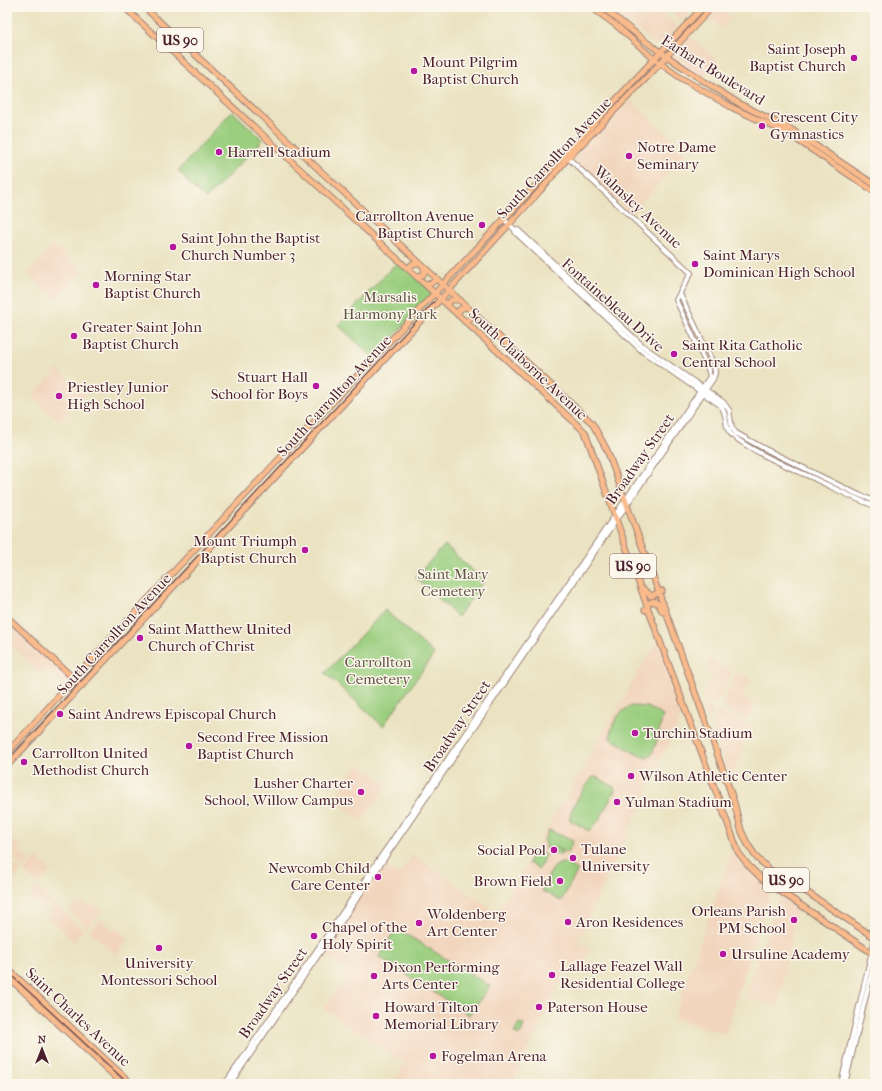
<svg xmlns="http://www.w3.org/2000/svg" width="882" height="1091" font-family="'IM FELL French Canon',serif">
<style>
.built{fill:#f2d5bd}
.green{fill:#9ace7e;stroke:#727654}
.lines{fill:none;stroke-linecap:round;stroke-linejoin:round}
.minor-casing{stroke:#9a8076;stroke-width:6}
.major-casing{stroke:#9a8076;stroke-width:7}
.minor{stroke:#fff;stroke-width:4}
.major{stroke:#fabb8c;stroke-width:5}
.tram{stroke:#4a1f2b;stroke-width:1}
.poi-dot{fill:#b5179e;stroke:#fbf7ec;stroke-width:1.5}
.labels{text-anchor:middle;stroke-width:3;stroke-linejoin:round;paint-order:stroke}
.shield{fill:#fbf7ec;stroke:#7f6065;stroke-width:1}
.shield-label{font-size:14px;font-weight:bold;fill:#4a1f2b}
.poi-label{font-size:15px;fill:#4a1f2b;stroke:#fbf7ec;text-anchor:start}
.street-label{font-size:15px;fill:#4a1f2b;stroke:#fbf7ec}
.park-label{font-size:15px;fill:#625444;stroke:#fbf7ec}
</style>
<rect width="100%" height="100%" fill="#fbf7ec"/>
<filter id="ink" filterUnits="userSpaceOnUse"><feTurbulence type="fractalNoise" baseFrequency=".025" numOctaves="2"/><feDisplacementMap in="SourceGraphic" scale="8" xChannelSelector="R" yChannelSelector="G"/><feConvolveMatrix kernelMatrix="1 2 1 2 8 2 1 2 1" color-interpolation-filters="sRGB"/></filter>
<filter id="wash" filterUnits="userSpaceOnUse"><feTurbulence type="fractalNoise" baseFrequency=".012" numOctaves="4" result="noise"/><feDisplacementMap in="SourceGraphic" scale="16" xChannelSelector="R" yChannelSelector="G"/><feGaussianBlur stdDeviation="0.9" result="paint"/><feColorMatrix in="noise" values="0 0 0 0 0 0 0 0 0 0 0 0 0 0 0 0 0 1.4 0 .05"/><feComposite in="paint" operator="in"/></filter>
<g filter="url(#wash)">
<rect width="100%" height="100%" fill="#eae2c0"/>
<path class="built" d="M613,7H657L678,27L661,45L657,46L611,10Z
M674,7H696L681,21L670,11Z
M715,7H721L731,16L721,28L707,16Z
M689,35L717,61L711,70L703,77L673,59L672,57L673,53Z
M629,99L687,153L631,214L571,159Z
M53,245L81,271L55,299L28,273Z
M58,369L85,395L60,422L32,396Z
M7,620L70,678L64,685L47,670L41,676L25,658L7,642Z
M659,637L685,708L578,942L590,948L581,969L569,962L512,1084H393L405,1063L324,1009L349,972L320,952L381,863L398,875L413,854L497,913L590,756Z
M710,660L732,671L717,704L715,705L702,698L713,674L706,670Z
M736,673L751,679L742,698L756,704L748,720L721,707Z
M704,704L714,709L709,719L707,718L703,705Z
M718,711L751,726L733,775L730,777L711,727Z
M358,764L388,784L363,820L333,800Z
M7,837L17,844L19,843L23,846L18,850L30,861L23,868L7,854Z
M732,851L744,868L771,890L725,1034L674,1018Z
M7,858L20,870V872L15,878L7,871Z
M37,858L50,871L38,885L24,871Z
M38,887L51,900L44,909L28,898Z
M780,895L798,906L777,1007L745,997Z
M82,902L87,907L91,903L102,911L87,927L69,911L77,903L79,905Z
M53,904H56L83,930L74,942L51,920L46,913Z
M100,919L113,930L116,928L129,940L116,954L89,930Z"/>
<path class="green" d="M232,111L263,140L206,199L187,182L185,177L178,171Z
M399,260L434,293L374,358L338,325Z
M445,545L484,581L458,617L415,577Z
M385,610L434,654L383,726L325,673Z
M632,706L648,707L663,716C659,727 657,753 647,758L636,754L610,738C611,724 618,711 632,706Z
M593,777H596L614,787L615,790L600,819L589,831L570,820C568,809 586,786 593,777Z
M549,830L573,841L567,853L555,847L562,851L560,855L545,848L547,844L543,842Z
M534,851L545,855V856L539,869L528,863Z
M563,863L578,870L561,901L542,891C546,882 551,864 563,863Z
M396,928L490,986L469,1015L379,957Z
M519,1023L524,1025L520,1035L514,1033Z"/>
</g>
<g filter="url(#ink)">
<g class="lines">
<defs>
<path id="minor" d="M504,219L514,229L518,230L644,347L723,402L729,410L732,428L736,433L765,449L857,494L875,501
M514,229L516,233L642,351L720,405C729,414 723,428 732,435C752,452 789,467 813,478C834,488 854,499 875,506
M225,1084L709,378L710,376L707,366L676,300L691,273L566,156
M230,1084L713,379L715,373L714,365L680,294
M841,1084L875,938
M845,1084L875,958"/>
<path id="major" d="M124,7L585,432L647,606L735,843L738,852L747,864L762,879L875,955
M144,7L592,423L607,450L712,739L734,802L741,830L747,843L756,857L770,870L805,891L875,938
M591,7L617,26L654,59L681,78L733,108L787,133L875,192
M602,7L653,47L702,80L740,104L792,130L875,185
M411,271L410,267L412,264L419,263
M416,276L423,275L424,272V267
M424,283L430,284L437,279
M447,305L451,300H460
M458,315L459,310L466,306
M464,321L471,319L472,312
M643,589L651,596L662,591
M645,610L649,603L654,601L658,604L663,612
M7,617L82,686
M7,753L103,647L703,7
M7,766L449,290L539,192L568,158L654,70L712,7
M7,968L132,1084
M7,976L123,1084"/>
</defs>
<use href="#minor" class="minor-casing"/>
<use href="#major" class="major-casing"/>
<use href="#minor" class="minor"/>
<use href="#major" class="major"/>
<path class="tram" d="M7,760L434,302
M7,971L129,1084"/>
</g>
</g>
<g class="poi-dot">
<circle cx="854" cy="58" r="4"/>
<circle cx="414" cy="71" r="4"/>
<circle cx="762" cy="126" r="4"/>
<circle cx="219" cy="152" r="4"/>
<circle cx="629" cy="156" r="4"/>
<circle cx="482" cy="225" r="4"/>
<circle cx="173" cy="247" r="4"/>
<circle cx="695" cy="264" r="4"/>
<circle cx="96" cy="285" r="4"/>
<circle cx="74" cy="336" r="4"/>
<circle cx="674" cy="354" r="4"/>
<circle cx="316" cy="386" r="4"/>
<circle cx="59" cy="396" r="4"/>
<circle cx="305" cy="550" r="4"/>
<circle cx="140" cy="638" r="4"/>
<circle cx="60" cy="714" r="4"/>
<circle cx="635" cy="733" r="4"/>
<circle cx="189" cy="746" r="4"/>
<circle cx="24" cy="762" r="4"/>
<circle cx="631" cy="776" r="4"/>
<circle cx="361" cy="792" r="4"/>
<circle cx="617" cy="802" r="4"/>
<circle cx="554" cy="850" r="4"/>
<circle cx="573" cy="858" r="4"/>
<circle cx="378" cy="877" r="4"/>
<circle cx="560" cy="881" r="4"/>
<circle cx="794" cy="920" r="4"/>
<circle cx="568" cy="922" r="4"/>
<circle cx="419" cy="923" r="4"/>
<circle cx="314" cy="936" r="4"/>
<circle cx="159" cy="948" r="4"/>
<circle cx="723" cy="954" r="4"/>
<circle cx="552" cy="975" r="4"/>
<circle cx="374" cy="976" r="4"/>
<circle cx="539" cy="1007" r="4"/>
<circle cx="376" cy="1016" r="4"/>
<circle cx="433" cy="1056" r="4"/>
</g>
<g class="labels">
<g class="shield">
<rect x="157" y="28" width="46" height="24" rx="3"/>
<rect x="610" y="554" width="46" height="24" rx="3"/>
<rect x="763" y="868" width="46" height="24" rx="3"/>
</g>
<g class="shield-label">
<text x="180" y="45">US 90</text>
<text x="633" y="571">US 90</text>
<text x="786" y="885">US 90</text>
</g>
<g class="poi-label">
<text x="846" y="54" text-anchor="end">Saint Joseph<tspan x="846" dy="17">Baptist Church</tspan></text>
<text x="422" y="67">Mount Pilgrim<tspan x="422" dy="17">Baptist Church</tspan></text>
<text x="770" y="122">Crescent City<tspan x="770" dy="17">Gymnastics</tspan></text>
<text x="637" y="152">Notre Dame<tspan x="637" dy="17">Seminary</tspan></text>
<text x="227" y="157">Harrell Stadium</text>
<text x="474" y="221" text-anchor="end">Carrollton Avenue<tspan x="474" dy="17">Baptist Church</tspan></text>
<text x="181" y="243">Saint John the Baptist<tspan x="181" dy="17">Church Number 3</tspan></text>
<text x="703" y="260">Saint Marys<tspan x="703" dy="17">Dominican High School</tspan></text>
<text x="104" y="281">Morning Star<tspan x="104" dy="17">Baptist Church</tspan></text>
<text x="82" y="332">Greater Saint John<tspan x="82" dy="17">Baptist Church</tspan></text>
<text x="682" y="350">Saint Rita Catholic<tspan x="682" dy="17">Central School</tspan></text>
<text x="308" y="382" text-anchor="end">Stuart Hall<tspan x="308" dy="17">School for Boys</tspan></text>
<text x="67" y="392">Priestley Junior<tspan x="67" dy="17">High School</tspan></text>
<text x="297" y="546" text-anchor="end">Mount Triumph<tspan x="297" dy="17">Baptist Church</tspan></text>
<text x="148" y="634">Saint Matthew United<tspan x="148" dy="17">Church of Christ</tspan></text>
<text x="68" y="719">Saint Andrews Episcopal Church</text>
<text x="643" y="738">Turchin Stadium</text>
<text x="197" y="742">Second Free Mission<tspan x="197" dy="17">Baptist Church</tspan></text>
<text x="32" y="758">Carrollton United<tspan x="32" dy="17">Methodist Church</tspan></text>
<text x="639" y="781">Wilson Athletic Center</text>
<text x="353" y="788" text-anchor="end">Lusher Charter<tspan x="353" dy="17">School, Willow Campus</tspan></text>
<text x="625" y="807">Yulman Stadium</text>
<text x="581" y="854">Tulane<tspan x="581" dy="17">University</tspan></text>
<text x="546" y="855" text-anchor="end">Social Pool</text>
<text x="370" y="873" text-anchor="end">Newcomb Child<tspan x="370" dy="17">Care Center</tspan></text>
<text x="552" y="886" text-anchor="end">Brown Field</text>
<text x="786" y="916" text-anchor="end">Orleans Parish<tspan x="786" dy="17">PM School</tspan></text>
<text x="427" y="919">Woldenberg<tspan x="427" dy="17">Art Center</tspan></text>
<text x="576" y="927">Aron Residences</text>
<text x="322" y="932">Chapel of the<tspan x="322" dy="17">Holy Spirit</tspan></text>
<text x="731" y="959">Ursuline Academy</text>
<text x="159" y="968" text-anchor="middle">University<tspan x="159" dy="17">Montessori School</tspan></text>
<text x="560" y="971">Lallage Feazel Wall<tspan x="560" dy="17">Residential College</tspan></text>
<text x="382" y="972">Dixon Performing<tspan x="382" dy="17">Arts Center</tspan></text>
<text x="384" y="1012">Howard Tilton<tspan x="384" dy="17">Memorial Library</tspan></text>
<text x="547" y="1012">Paterson House</text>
<text x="441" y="1061">Fogelman Arena</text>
</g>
<g class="street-label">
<text transform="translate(713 70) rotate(32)" y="5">Earhart Boulevard</text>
<text transform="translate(554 158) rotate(-47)" y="5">South Carrollton Avenue</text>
<text transform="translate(638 207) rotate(43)" y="5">Walmsley Avenue</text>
<text transform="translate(613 305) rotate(42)" y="5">Fontainebleau Drive</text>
<text transform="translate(528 364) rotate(43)" y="5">South Claiborne Avenue</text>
<text transform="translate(334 396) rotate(-47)" y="5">South Carrollton Avenue</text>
<text transform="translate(640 459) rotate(-55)" y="5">Broadway Street</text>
<text transform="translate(114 634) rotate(-47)" y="5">South Carrollton Avenue</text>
<text transform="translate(457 726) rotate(-56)" y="5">Broadway Street</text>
<text transform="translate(273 993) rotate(-55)" y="5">Broadway Street</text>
<text transform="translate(78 1017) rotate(43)" y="5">Saint Charles Avenue</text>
</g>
<g class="park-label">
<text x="390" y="302">Marsalis<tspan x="390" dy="17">Harmony Park</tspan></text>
<text x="453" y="579">Saint Mary<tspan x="453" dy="17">Cemetery</tspan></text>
<text x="378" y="667">Carrollton<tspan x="378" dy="17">Cemetery</tspan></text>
</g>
</g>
<rect width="882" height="1091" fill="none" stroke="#fbf7ec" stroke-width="24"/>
<g transform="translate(42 1049)" stroke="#fbf7ec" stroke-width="3" paint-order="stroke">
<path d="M0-3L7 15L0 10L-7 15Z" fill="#4a1f2b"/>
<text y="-6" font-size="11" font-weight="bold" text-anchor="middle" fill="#4a1f2b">N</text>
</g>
</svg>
